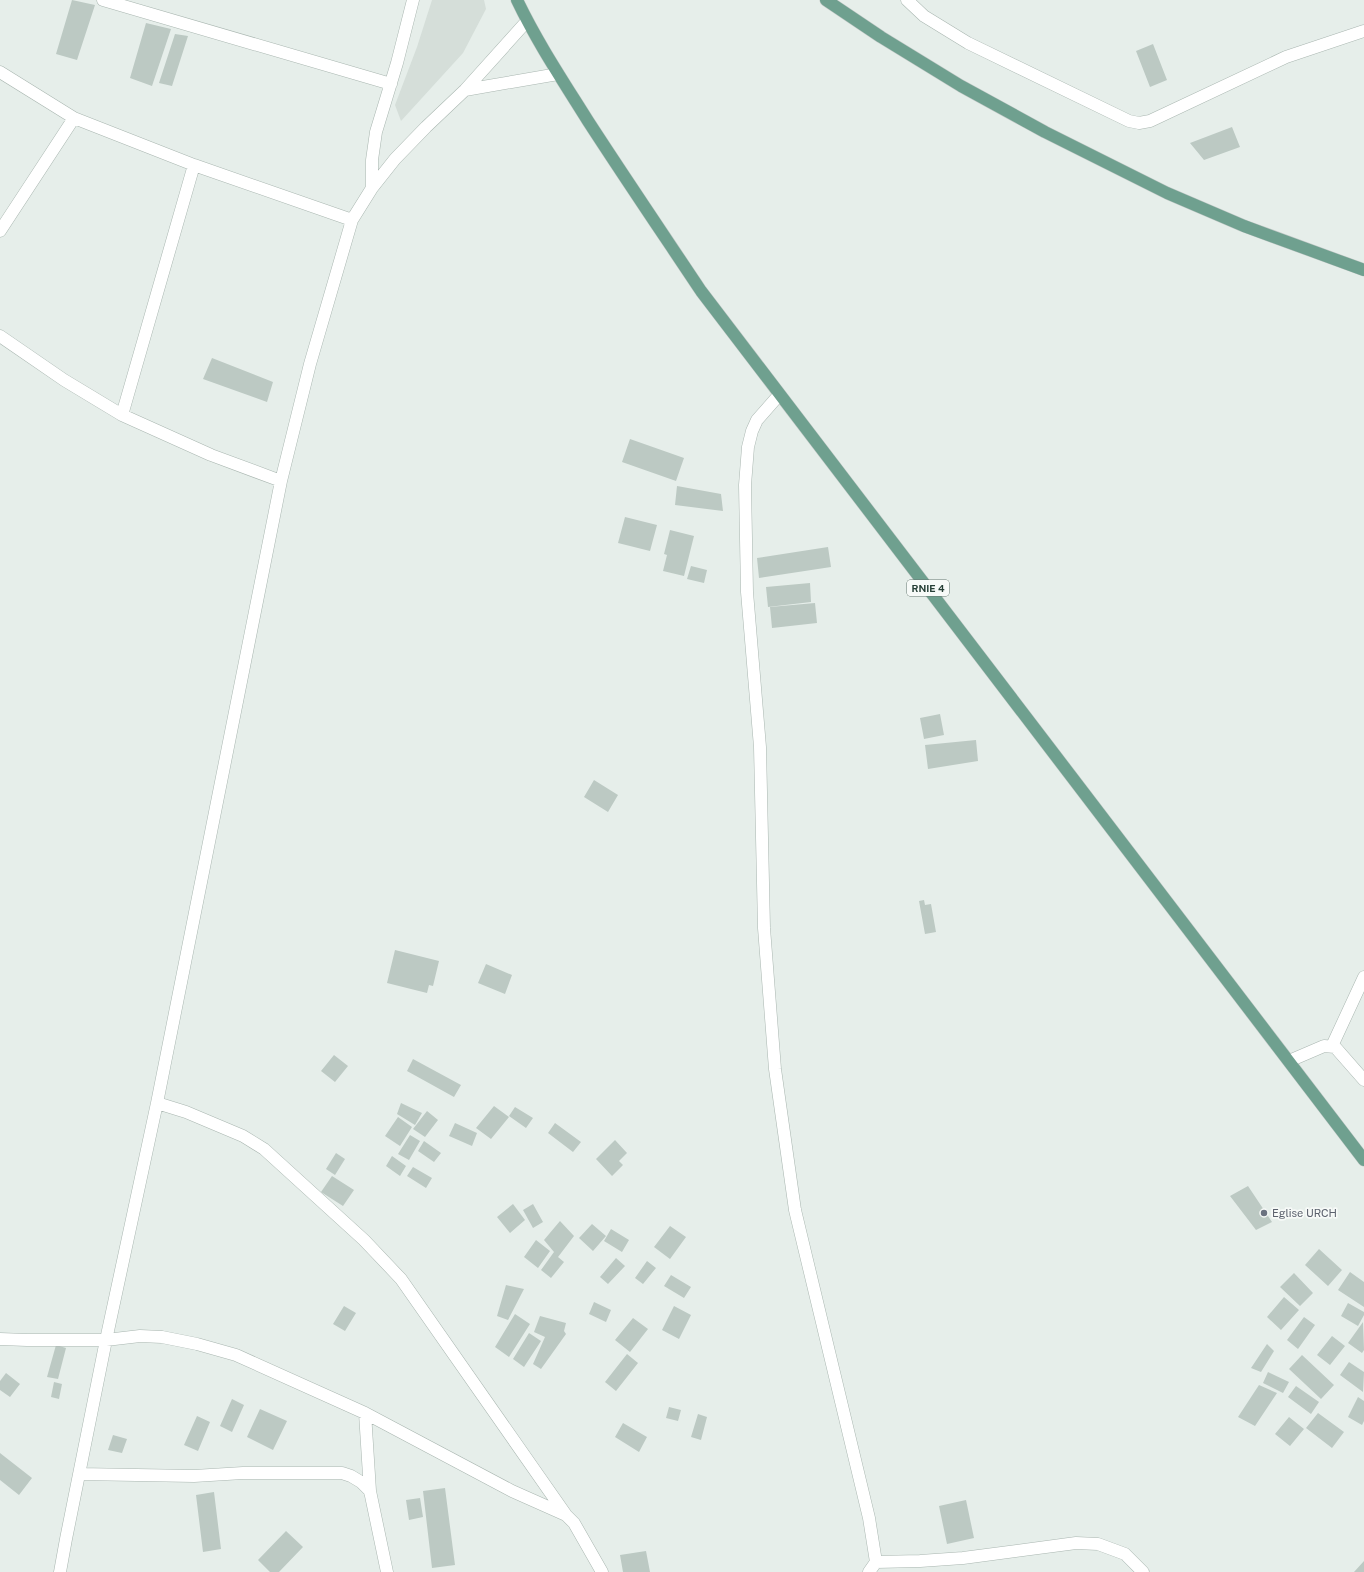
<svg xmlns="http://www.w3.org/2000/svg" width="1364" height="1572" font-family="'Public Sans',sans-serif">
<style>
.built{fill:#d5ded9}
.building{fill:#bcc9c3}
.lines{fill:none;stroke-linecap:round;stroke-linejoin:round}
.minor-casing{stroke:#a9b6b0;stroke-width:13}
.major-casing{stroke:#c2c9c7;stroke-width:13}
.minor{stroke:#fff;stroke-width:12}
.major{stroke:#6fa08f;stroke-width:12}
.worship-dot{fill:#6b7280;stroke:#f7faf8;stroke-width:1.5}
.labels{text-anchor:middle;stroke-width:3.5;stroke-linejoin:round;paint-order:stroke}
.shield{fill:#f7faf8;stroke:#657770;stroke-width:1}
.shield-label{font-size:10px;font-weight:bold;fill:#263f36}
.worship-label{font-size:11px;fill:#5b616d;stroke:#f7faf8;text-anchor:start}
</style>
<rect width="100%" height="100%" fill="#e6eeea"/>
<path class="built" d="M432,0H484L486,9L463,53L401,121L395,105L417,47Z"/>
<path class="building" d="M72,0L95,5L77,60L56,54Z
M146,23L171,29L152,86L130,78Z
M175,34L188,36L172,86L159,83Z
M1153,44L1167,80L1150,87L1136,51Z
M1232,127L1240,147L1204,160L1190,143Z
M212,358L273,382L267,402L203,379Z
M630,439L684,458L676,481L622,462Z
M677,486L721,494L723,511L675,505Z
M625,517L657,525L650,551L618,543Z
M670,530L694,536L684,576L663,571L667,555L664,554Z
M828,547L831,567L759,578L757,558Z
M691,566L707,570L704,583L687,579Z
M810,583L811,602L768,607L766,587Z
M815,603L817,623L772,628L770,607Z
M940,714L944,735L924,739L920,718Z
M976,740L978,761L928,769L925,745Z
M594,780L618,795L608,812L584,797Z
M924,900L925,905L931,904L936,932L925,934L919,901Z
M395,950L439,961L433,986L429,985L427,993L387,983Z
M486,964L512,975L505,994L478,983Z
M334,1055L348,1066L335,1082L321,1071Z
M413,1059L461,1085L454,1097L407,1071Z
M401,1103L422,1113L415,1125L397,1114Z
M494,1106L509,1117L491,1139L476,1128Z
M515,1107L533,1118L526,1128L509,1116Z
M427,1111L438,1120L425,1137L413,1129Z
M398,1117L412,1127L400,1146L385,1136Z
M455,1123L477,1133L472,1146L449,1136Z
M555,1123L581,1142L573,1152L548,1133Z
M410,1135L420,1141L409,1160L398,1154Z
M615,1140L627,1153L619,1161L623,1165L612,1176L596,1159Z
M424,1141L441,1153L434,1162L418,1151Z
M336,1153L345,1159L335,1175L326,1169Z
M392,1156L406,1166L400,1176L386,1166Z
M413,1167L432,1178L426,1188L407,1176Z
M332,1176L354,1190L343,1206L321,1192Z
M1248,1186L1272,1222L1256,1230L1230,1196Z
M513,1204L525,1220L510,1233L497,1217Z
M533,1204L543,1222L533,1228L523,1210Z
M560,1221L574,1236L558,1257L564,1262L551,1278L541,1270L554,1252L544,1240Z
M592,1224L606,1236L593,1251L579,1238Z
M670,1226L686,1237L670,1259L654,1247Z
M611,1229L629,1240L622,1252L604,1241Z
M536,1240L550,1251L538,1268L524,1257Z
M1319,1249L1342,1270L1328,1286L1305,1265Z
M616,1258L625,1266L608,1284L600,1277Z
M647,1261L656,1268L643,1284L635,1278Z
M1350,1272L1364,1282V1307L1338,1290Z
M1294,1273L1313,1293L1300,1306L1280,1287Z
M671,1275L691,1287L684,1298L664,1286Z
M506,1285L524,1289L508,1320L497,1316Z
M1284,1297L1299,1310L1281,1330L1267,1317Z
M594,1302L611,1310L606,1322L589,1314Z
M1348,1303L1364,1312V1315L1358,1326L1341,1316Z
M344,1306L356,1313L345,1331L333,1324Z
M674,1306L691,1315L679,1339L662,1330Z
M515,1314L530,1324L509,1357L495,1347Z
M540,1316L566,1323L564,1331L566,1334L541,1369L533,1364L545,1337L534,1332Z
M1304,1317L1315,1325L1298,1349L1287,1340Z
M633,1318L648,1329L630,1352L615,1340Z
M1363,1322L1364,1350L1362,1353L1348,1343Z
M529,1333L541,1341L524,1367L513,1359Z
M1332,1336L1345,1346L1330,1365L1317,1355Z
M1267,1344L1274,1351L1261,1372L1251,1368Z
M56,1345L66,1348L58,1379L47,1377Z
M627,1354L638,1363L616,1391L605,1382Z
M1302,1355L1334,1385L1321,1399L1289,1369Z
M1349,1362L1364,1372L1363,1392L1340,1375Z
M1268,1372L1289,1382L1283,1393L1263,1383Z
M6,1373L20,1384L10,1397L0,1390V1381Z
M54,1382L62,1384L59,1399L51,1397Z
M1259,1385L1277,1393L1255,1426L1238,1417Z
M1296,1386L1319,1402L1311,1414L1288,1397Z
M1358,1397L1364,1401V1421L1362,1425L1348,1417Z
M232,1399L244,1405L232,1432L220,1426Z
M669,1407L681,1410L678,1421L666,1418Z
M260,1409L287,1421L273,1450L247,1437Z
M1318,1413L1344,1432L1332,1448L1306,1428Z
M698,1414L707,1417L701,1440L691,1437Z
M197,1416L210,1422L198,1451L184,1445Z
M1289,1417L1304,1429L1290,1446L1275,1434Z
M623,1423L647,1437L639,1452L615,1437Z
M113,1435L127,1439L122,1453L108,1450Z
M0,1453L32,1478L19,1495L0,1480Z
M445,1488L455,1565L432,1568L423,1491Z
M214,1492L221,1549L203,1552L196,1495Z
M420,1498L423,1517L409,1520L406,1500Z
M966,1500L974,1538L947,1544L939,1506Z
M286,1531L303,1547L279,1572H270L258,1560Z
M646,1551L650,1572H623L620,1555Z
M1364,1561V1572H1354Z"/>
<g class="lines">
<defs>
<path id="minor" d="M103,0L391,84
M907,0L924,16L968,43L1129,121L1139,123L1150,121L1286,57L1364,31
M0,72L74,118L194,165L352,220
M465,90L558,74
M372,188V160L376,132L397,63L413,0
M0,231L74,118
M0,336L64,380L122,415L211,455L281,481
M779,395L757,420L752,431L748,447L745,485L747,592L760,747L764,928L775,1069L795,1210L869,1518L876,1562L869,1572
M122,415L194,165
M1332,1046L1364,977
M1289,1061L1324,1046L1335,1047L1364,1080
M157,1103L186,1112L243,1136L264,1149L364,1240L401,1279L566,1515
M0,1339L27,1340H106L140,1336L162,1337L197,1344L236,1355L365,1413L512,1491L566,1515L574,1523L602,1572
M365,1413L370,1491
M79,1474L194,1476L243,1473H342L351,1476L361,1482L370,1491L387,1572
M876,1562L920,1561L963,1558L1076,1543L1098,1544L1125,1554L1143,1572
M60,1572L66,1539L106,1340L157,1103L281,481L310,364L352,220L372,188L395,159L426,127L465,90L527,21"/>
<path id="major" d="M517,0C537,42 563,81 588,121C625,178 663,234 701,291L1364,1160
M826,0L881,37L961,86L1045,132L1167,193L1244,226L1364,270"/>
</defs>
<use href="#minor" class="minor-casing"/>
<use href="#major" class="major-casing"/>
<use href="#minor" class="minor"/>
<use href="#major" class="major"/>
</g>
<circle class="worship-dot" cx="1264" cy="1213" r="4"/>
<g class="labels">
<rect class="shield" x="907" y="580" width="42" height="16" rx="3"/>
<g class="shield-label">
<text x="928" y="592">RNIE 4</text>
</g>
<g class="worship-label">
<text x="1272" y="1217">Eglise URCH</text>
</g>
</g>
</svg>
